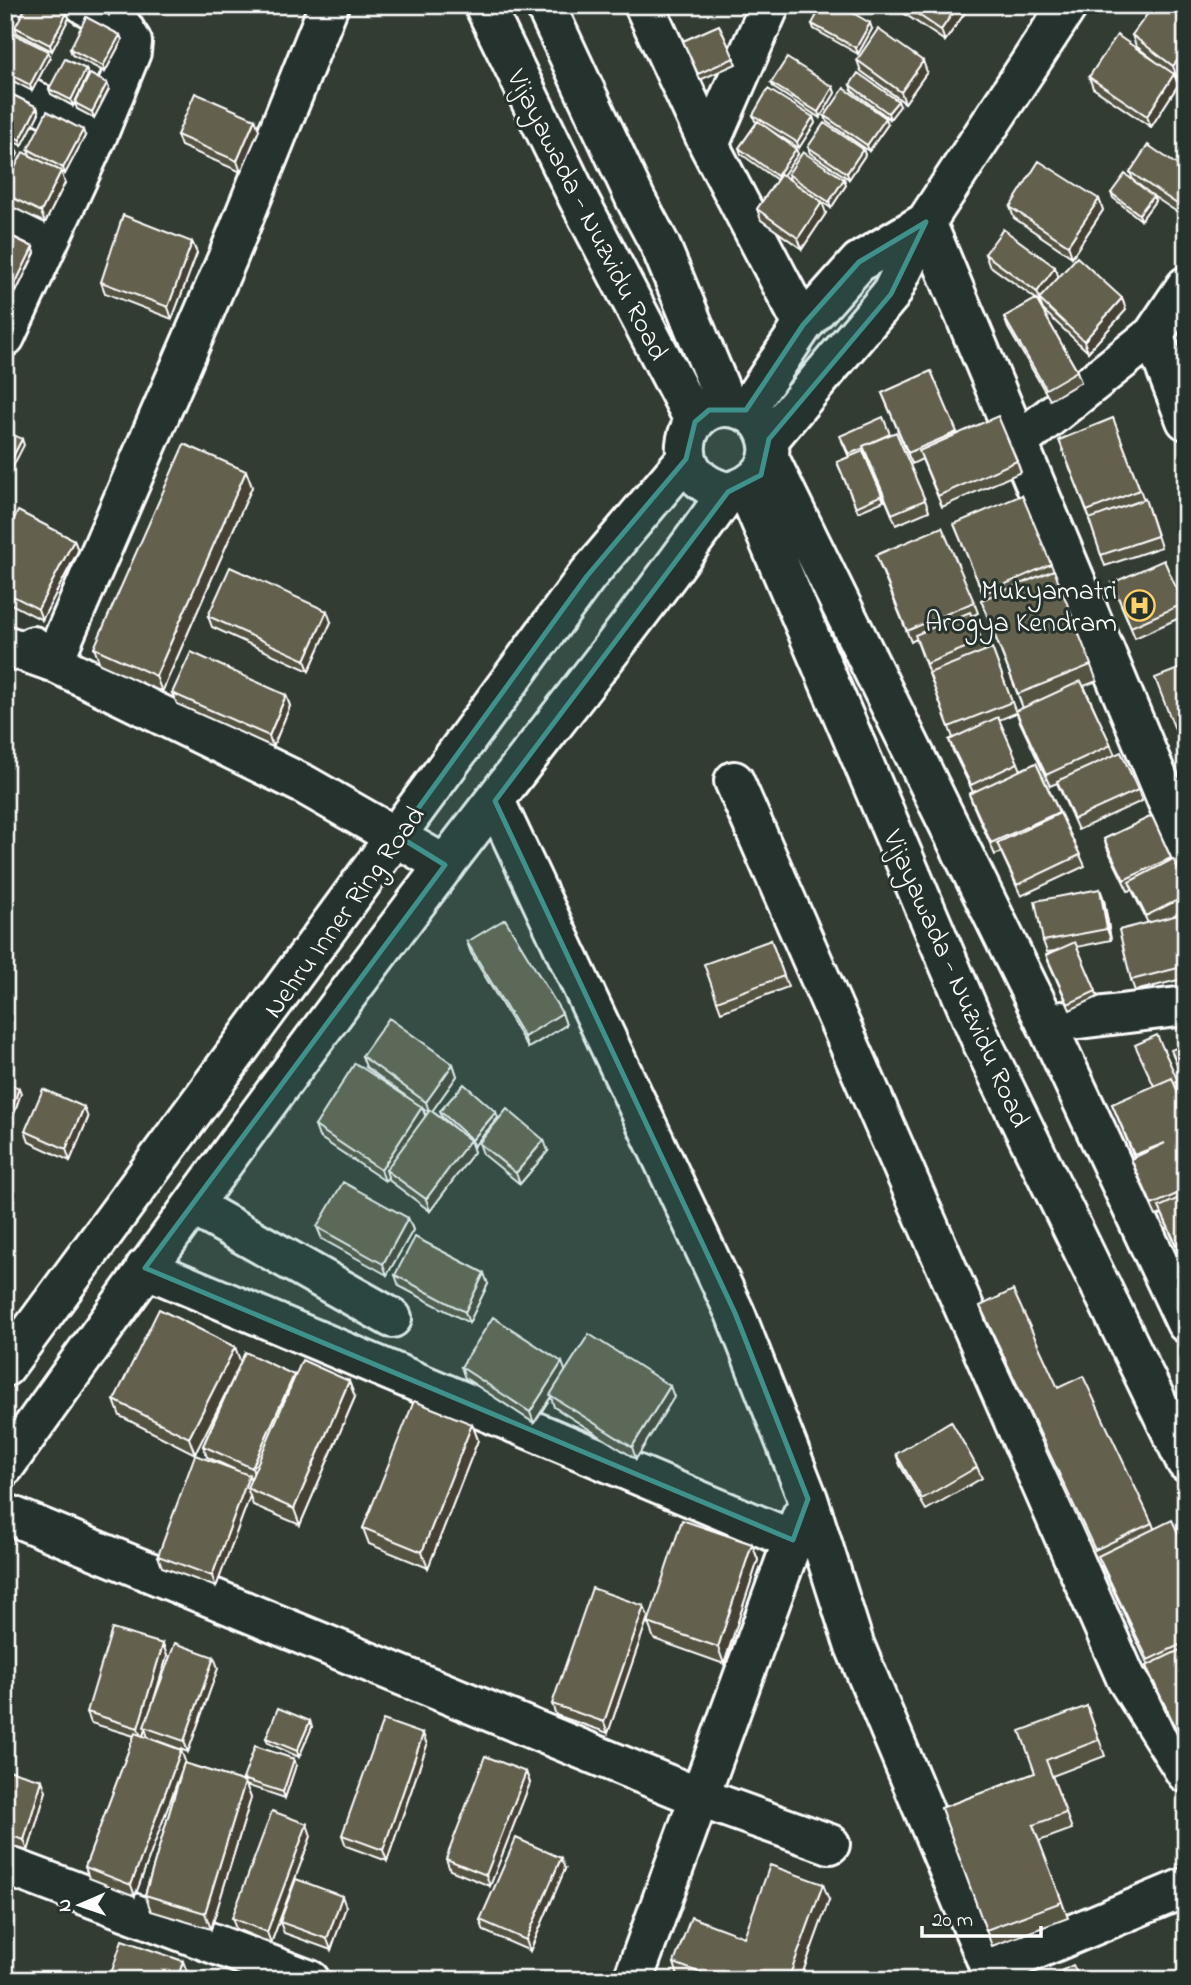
<svg xmlns="http://www.w3.org/2000/svg" width="1191" height="1985" font-family="'Indie Flower',sans-serif">
<style>
.lines{fill:none;stroke-linecap:round;stroke-linejoin:round}
.minor-casing{stroke:#fff;stroke-width:44}
.major-casing{stroke:#fff;stroke-width:44}
.minor{stroke:#26332d;stroke-width:38}
.major{stroke:#26332d;stroke-width:38}
.wall{fill:#555342;stroke:#fff;stroke-width:2;fill-rule:evenodd}
.shaded-wall{fill:#454336;stroke:#fff;stroke-width:2}
.building{fill:#63604d;stroke:#fff;stroke-width:2}
.marked{fill:#3f918b;fill-opacity:0.2;stroke:#3f918b;stroke-width:5;stroke-linejoin:round}
.labels{text-anchor:middle;stroke-width:6;stroke-linejoin:round;paint-order:stroke}
.street-label{font-size:28px;fill:#fff;stroke:#26332d}
.poi-label{font-size:28px;fill:#fff;stroke:#26332d;text-anchor:end}
</style>
<rect width="100%" height="100%" fill="#323c33"/>
<filter id="ink" filterUnits="userSpaceOnUse"><feTurbulence type="fractalNoise" baseFrequency=".0143" numOctaves="2"/><feDisplacementMap in="SourceGraphic" scale="14" xChannelSelector="R" yChannelSelector="G"/><feConvolveMatrix kernelMatrix="1 2 1 2 8 2 1 2 1" color-interpolation-filters="sRGB"/></filter>
<g filter="url(#ink)">
<g class="lines">
<defs>
<path id="minor" d="M644,5L709,145L803,325
M5,86L98,134
M709,145L770,5
M5,211L52,233
M926,222L1186,846
M1153,335L1186,420
M5,337L98,134L131,52L132,42L122,26L85,5
M746,410L803,325L859,262L926,222
M769,439L891,294L926,222L1068,5
M1017,443L1153,335L1186,286
M5,645L53,662L228,257L329,5
M33,646L53,662L305,785L445,865
M734,781L1126,1678L1186,1773
M495,801L735,1313L808,1499L854,1644L995,1980
M1046,1023L1186,1006
M193,1206L392,1318
M145,1268L793,1540
M5,1513L701,1798L830,1844
M5,1865L310,1980
M989,1969L1186,1887
M633,1980L802,1515"/>
<path id="major" d="M484,5L579,200L695,422
M545,5L636,200L660,245L727,406
M769,458L1046,1023L1186,1323
M746,487L982,1042L1186,1462
M5,1367L587,576L686,459
M5,1466C149,1264 294,1063 444,866C539,741 638,620 728,492C758,485 780,461 764,429C758,417 748,411 735,408C683,397 660,478 728,492"/>
</defs>
<use href="#minor" class="minor-casing"/>
<use href="#major" class="major-casing"/>
<use href="#minor" class="minor"/>
<use href="#major" class="major"/>
</g>
<path class="wall" d="M92,5H114L109,15Z
M897,5H968L969,7L945,41L899,10Z
M1177,5H1186V11Z
M67,13L69,18L52,51L17,33L15,27Z
M1186,17V66L1177,77L1175,76L1178,85L1151,127L1093,88L1089,77L1155,61L1136,46L1132,35Z
M812,24L872,29L858,54L814,29Z
M719,25L736,64L700,80L683,41Z
M120,35L122,40L105,72L72,55L70,49Z
M5,46L48,51L50,57L32,91L5,77Z
M857,60L927,72L905,103L861,71Z
M86,69L88,75L73,106L51,94L49,89Z
M107,83L109,89L94,118L77,109L75,103Z
M771,83L833,87L835,93L820,118L774,88Z
M850,85L900,106L890,119L852,91Z
M5,91L37,107L39,113L22,146L5,137Z
M753,115L813,117L815,123L799,148L768,129L798,154L783,175L790,180L788,174L844,179L846,185L831,208L796,184L826,213L802,249L761,220L757,209L777,180L741,154L739,148L757,122L755,121Z
M825,116L888,124L869,151L827,122Z
M259,130L241,172L181,146L177,135Z
M85,136L65,174L45,163L65,183L45,223L6,204L5,187L30,155L28,149Z
M808,147L863,149L865,155L849,179L810,153Z
M1186,171V218L1153,196L1155,201L1141,220L1113,198L1111,193L1133,180L1130,172Z
M1099,199L1103,210L1072,257L1014,218L1010,207Z
M5,233L33,247L35,253L16,292L5,286Z
M192,242L197,253L172,319L105,293L101,282Z
M985,254L1122,298L1126,310L1088,352L1043,310L1040,302L1036,299L1077,371L1081,382L1050,400L1008,328L1004,317L1036,299L989,265Z
M931,371L957,434L1017,461L1021,472L942,507L922,459L912,464L882,393Z
M1113,418L1144,500L1145,499L1161,547L1105,566L1089,519H1090L1059,440Z
M890,434L925,500L929,511L896,525L866,453L864,454L884,501L858,512L837,462L849,457L842,441Z
M246,471L252,487L162,692L100,664L94,648Z
M954,524L1051,564L1097,681L1084,686L1115,755L1138,790L1142,801L1078,830L1057,783L1050,786L1020,722L1016,711L1023,708L981,600L985,598Z
M5,536L74,540L78,551L42,620L5,601Z
M880,566L974,602L978,613L972,616L985,651L992,648L1016,713L999,720L1021,770L1036,763L1080,855L1085,866L1021,896L1001,852L995,855L973,805L969,794L973,792L953,751L949,740L953,738L916,639L911,642Z
M1112,583L1183,604L1186,612V615L1135,638Z
M208,616L331,622L309,671L212,627Z
M172,693L286,695L290,706L273,747L177,704Z
M1152,816L1172,860L1186,885V909L1173,916L1186,913V978L1135,991L1131,980L1148,923L1132,890L1128,891L1108,850L1104,839Z
M1100,889L1104,900L1111,940L1077,947L1098,997L1070,1010L1048,961L1056,951L1047,952L1043,941Z
M771,940L788,987L721,1012L717,1001Z
M467,942L562,1013L566,1025L528,1048L471,953Z
M362,1056L453,1064L457,1076L432,1111L454,1128L442,1117L440,1111L498,1118L474,1146L471,1143L474,1152L430,1211L390,1181L388,1177L385,1181L319,1137L315,1126L411,1100L366,1067ZM423,1108L429,1112L426,1116Z
M1178,1081L1180,1087L1176,1089L1186,1112V1269L1162,1214L1156,1216L1135,1170L1131,1159L1134,1157L1112,1104Z
M88,1118L70,1161L29,1142L25,1131Z
M479,1143L548,1151L520,1184L483,1154Z
M408,1218L413,1230L387,1275L322,1239L317,1227Z
M395,1275L488,1284L469,1323L399,1286Z
M980,1306L1058,1388L1152,1523L1154,1528L1186,1550V1753L1152,1682L1146,1666L1148,1665L1102,1566H1100L986,1322Z
M235,1347L240,1363L295,1377L355,1397L300,1525L253,1505L250,1496L216,1587L162,1567L158,1556L236,1470L207,1457L203,1446L234,1375L195,1454L120,1416L114,1400Z
M461,1367L674,1397L636,1459L554,1407L551,1397L534,1423L465,1378Z
M472,1424L478,1440L428,1568L369,1544L363,1528Z
M896,1454L977,1467L982,1478L926,1510L900,1465Z
M752,1544L758,1560L724,1664L654,1639L648,1623Z
M648,1617L608,1733L556,1715L552,1704Z
M163,1644L167,1656L151,1709L218,1668L188,1752L152,1739L185,1761L184,1763L244,1782L243,1779L296,1765L285,1798L246,1785L251,1798L211,1929L151,1911L145,1895L184,1763L135,1896L89,1878L85,1867L134,1736L91,1723L87,1712ZM145,1728L148,1738L143,1736Z
M1087,1706L1105,1756L1052,1776L1072,1829L1039,1841L1068,1918L992,1946L941,1808L1035,1773Z
M310,1721L312,1727L299,1757L268,1743L266,1738Z
M423,1734L427,1745L387,1861L346,1846L342,1835Z
M5,1769L46,1791L28,1851L5,1844Z
M526,1772L530,1783L490,1886L450,1870L446,1859Z
M311,1836L271,1943L236,1929L232,1918Z
M565,1869L530,1951L484,1931L480,1920Z
M829,1900L800,1980L679,1979L674,1963L744,1937Z
M346,1907L331,1950L284,1933L280,1922Z"/>
<path class="shaded-wall" d="M12,5H17L5,27V18Z
M109,5H114L109,15L107,9Z
M958,5H968L969,7L945,41L941,30Z
M67,13L69,18L52,51L50,45Z
M870,23L872,29L858,54L856,48Z
M120,35L122,40L105,72L103,66Z
M1186,49V66L1177,77L1173,66Z
M48,51L50,57L32,91L30,85Z
M923,61L927,72L905,103L901,92Z
M86,69L88,75L73,106L71,100Z
M1174,74L1178,85L1151,127L1147,116Z
M107,83L109,89L94,118L92,112Z
M833,87L835,93L820,118L818,112Z
M898,101L900,106L890,119L888,113Z
M37,107L39,113L22,146L20,140Z
M813,117L815,123L799,148L797,142Z
M886,118L888,124L869,151L867,145Z
M255,119L259,130L241,172L237,161Z
M83,130L85,136L65,174L63,168Z
M14,143L18,154L5,178V159Z
M796,149L798,154L779,181L777,176Z
M863,149L865,155L849,179L847,173Z
M61,171L65,183L45,223L41,212Z
M844,179L846,185L831,208L829,202Z
M1153,196L1155,201L1141,220L1139,214Z
M1099,199L1103,210L1072,257L1068,245Z
M822,202L826,213L802,249L798,238Z
M192,242L197,253L172,319L168,307Z
M33,247L35,253L16,292L14,286Z
M1055,267L1059,278L1040,300L1037,292Z
M1122,298L1126,310L1088,352L1084,341Z
M11,299L13,305L5,321V311Z
M22,439L24,445L6,480L5,472Z
M246,471L252,487L162,692L156,676Z
M74,540L78,551L42,620L38,609Z
M327,611L331,622L309,671L305,660Z
M286,695L290,706L273,747L269,736Z
M1100,889L1104,900L1111,940L1107,929Z
M562,1013L566,1025L528,1048L524,1037Z
M453,1064L457,1076L430,1114L426,1102Z
M19,1088L21,1093L7,1135L5,1128Z
M84,1107L88,1118L70,1161L66,1149Z
M422,1107L426,1118L386,1170L388,1177L385,1181L381,1170Z
M496,1112L498,1118L474,1146L472,1140Z
M470,1140L474,1152L430,1211L426,1199Z
M544,1140L548,1151L520,1184L516,1173Z
M408,1218L413,1230L387,1275L383,1264Z
M484,1273L488,1284L469,1323L465,1312Z
M235,1347L241,1363L195,1454L189,1438Z
M562,1362L566,1373L534,1423L530,1412Z
M294,1375L298,1386L256,1480L252,1468Z
M349,1381L355,1397L300,1525L294,1509Z
M670,1386L674,1397L636,1459L632,1447Z
M472,1424L478,1440L428,1568L422,1552Z
M249,1475L253,1487L247,1488L250,1496L216,1587L212,1576Z
M752,1544L758,1560L724,1664L718,1647Z
M644,1606L648,1617L608,1733L604,1722Z
M163,1644L167,1656L142,1739L138,1728Z
M214,1657L218,1668L188,1752L184,1741Z
M310,1721L312,1727L299,1757L297,1751Z
M423,1734L427,1745L387,1861L383,1850Z
M181,1750L185,1761L135,1896L131,1885Z
M294,1759L296,1765L285,1798L283,1792Z
M526,1772L530,1783L490,1886L486,1875Z
M42,1780L46,1791L28,1851L24,1840Z
M245,1782L251,1798L211,1929L205,1913Z
M307,1824L311,1836L271,1943L267,1932Z
M561,1858L565,1869L530,1951L526,1940Z
M823,1884L829,1900L800,1980H788Z
M342,1896L346,1907L331,1950L327,1939Z
M183,1961L189,1977L188,1980H177Z"/>
<path class="building" d="M5,5H12L5,18Z
M27,5H53L67,13L50,45L15,27Z
M822,5H839L870,23L856,48L812,24Z
M904,5H958L941,30Z
M1154,5H1171L1186,17V49L1173,66L1132,35Z
M86,17L120,35L103,66L70,49Z
M719,25L734,58L698,74L683,41Z
M878,29L923,61L901,92L857,60Z
M12,33L48,51L30,85L5,72V46Z
M1117,35L1174,74L1147,116L1089,77Z
M787,58L833,87L818,112L771,83Z
M65,59L86,69L71,100L49,89Z
M858,73L898,101L888,113L850,85Z
M90,74L107,83L92,112L75,103Z
M844,88L886,118L867,145L825,116Z
M768,89L813,117L797,142L753,115Z
M5,91L37,107L20,140L5,132Z
M195,93L255,119L237,161L177,135Z
M47,111L83,130L63,168L28,149Z
M758,121L796,149L777,176L739,148Z
M824,123L863,149L847,173L808,147Z
M5,139L14,143L5,159Z
M1148,145L1186,171V210L1130,172Z
M23,152L61,171L41,212L5,194V187Z
M803,152L844,179L829,202L788,174Z
M1039,161L1099,199L1068,245L1010,207Z
M781,174L822,202L798,238L757,209Z
M1125,174L1153,196L1139,214L1111,193Z
M123,215L192,242L168,307L101,282Z
M1003,229L1055,267L1037,292L985,254Z
M5,233L33,247L14,286L5,281Z
M1077,257L1122,298L1084,341L1039,299Z
M5,296L11,299L5,311Z
M1036,299L1077,371L1046,389L1004,317Z
M931,371L957,432L908,453L882,393Z
M998,416L1017,461L938,496L919,451Z
M883,417L890,434L863,446L864,448L849,454L840,436Z
M1113,418L1140,490L1087,511L1059,440Z
M5,431L22,439L5,472Z
M896,432L925,500L892,514L863,446Z
M184,444L246,471L156,676L94,648Z
M863,451L882,495L856,507L837,462Z
M1022,495L1051,564L983,594L954,524Z
M1145,499L1157,536L1101,555L1089,519Z
M18,511L74,540L38,609L5,592V536Z
M942,527L974,602L907,631L876,555Z
M1164,560L1183,604L1131,627L1112,583Z
M230,567L327,611L305,660L208,616Z
M1054,570L1091,665L1018,694L981,600Z
M970,612L982,641L926,664L915,635Z
M992,648L1012,702L949,727L929,673Z
M191,652L286,695L269,736L172,693Z
M1186,666V758L1155,678Z
M1081,681L1111,745L1046,775L1016,711Z
M998,717L1018,763L971,785L949,740Z
M1121,752L1138,790L1074,819L1057,781Z
M1036,763L1059,812L991,843L969,794Z
M1060,813L1080,855L1017,885L997,843Z
M1152,816L1171,858L1124,880L1104,839Z
M1173,859L1186,885V896L1146,916L1129,882Z
M1100,889L1107,929L1043,941L1035,901Z
M1186,913V966L1131,980L1119,930Z
M505,919L562,1013L524,1037L467,942Z
M771,940L784,976L717,1001L704,964Z
M1075,942L1096,991L1068,1004L1046,955Z
M389,1018L453,1064L426,1102L362,1056Z
M1157,1035L1178,1081L1174,1083L1172,1078L1154,1086L1135,1045Z
M1186,1044V1085L1171,1050Z
M355,1063L422,1107L381,1170L315,1126Z
M1172,1078L1186,1112V1190L1152,1205L1131,1159L1165,1143L1134,1155L1112,1104Z
M5,1082L19,1088L5,1128Z
M464,1084L496,1112L472,1140L440,1111Z
M43,1089L84,1107L66,1149L25,1131Z
M507,1109L544,1140L516,1173L479,1143Z
M430,1110L470,1140L426,1199L386,1170Z
M343,1182L408,1218L383,1264L317,1227Z
M1186,1195V1266L1159,1207Z
M415,1237L484,1273L465,1312L395,1275Z
M1013,1290L1058,1388L1083,1376L1152,1523L1095,1550L980,1306Z
M159,1309L235,1347L189,1438L114,1400Z
M493,1317L562,1362L530,1412L461,1367Z
M589,1334L670,1386L632,1447L550,1395Z
M245,1352L294,1375L252,1468L203,1446Z
M302,1360L349,1381L294,1509L247,1488Z
M414,1401L472,1424L422,1552L363,1528Z
M951,1421L977,1467L922,1499L896,1454Z
M195,1455L249,1475L212,1576L158,1556Z
M682,1520L752,1544L718,1647L648,1623Z
M1172,1520L1186,1550V1642L1148,1660L1098,1556Z
M592,1588L644,1606L604,1722L552,1704Z
M112,1629L163,1644L138,1728L87,1712Z
M175,1643L214,1657L184,1741L144,1727Z
M1186,1647V1749L1146,1666Z
M1087,1706L1099,1740L1046,1760L1066,1813L1033,1825L1062,1902L986,1930L941,1808L1035,1773L1020,1731Z
M278,1708L310,1721L297,1751L266,1738Z
M383,1720L423,1734L383,1850L342,1835Z
M135,1733L181,1750L131,1885L85,1867Z
M255,1746L294,1759L283,1792L243,1779Z
M485,1756L526,1772L486,1875L446,1859Z
M184,1763L245,1782L205,1913L145,1895Z
M5,1769L42,1780L24,1840L5,1834Z
M272,1811L307,1824L267,1932L232,1918Z
M516,1838L561,1858L526,1940L480,1920Z
M770,1865L823,1884L788,1980H719L674,1963L691,1917L744,1937Z
M296,1879L342,1896L327,1939L280,1922Z
M122,1940L183,1961L177,1980H109Z
M1073,1965L1080,1980H1042Z"/>
</g>
<path class="marked" d="M926,222L891,294L769,439L761,475L728,492L495,801L735,1313L808,1499L793,1540L145,1268L445,865L398,836L587,576L686,459L695,422L709,410H746L803,325L859,262Z"/>
<defs>
<symbol id="hospital-ring" viewBox="-11 -11 22 22"><circle r="9.5" fill="#26332d" stroke="#ffd166" stroke-width="1.5"/><path d="M-5-5h3v3.5h4V-5h3V5h-3V1.5h-4V5h-3Z" fill="#ffd166"/></symbol>
</defs>
<g fill-rule="evenodd">
<use href="#hospital-ring" x="1122" y="588" width="35" height="35"/>
</g>
<g class="labels">
<g class="street-label">
<text transform="translate(589 214) rotate(63)" y="10">Vijayawada - Nuzvidu Road</text>
<text transform="translate(343 911) rotate(-54)" y="10">Nehru Inner Ring Road</text>
<text transform="translate(958 978) rotate(66)" y="10">Vijayawada - Nuzvidu Road</text>
</g>
<g class="poi-label">
<text x="1117" y="599">Mukyamatri<tspan x="1117" dy="32">Arogya Kendram</tspan></text>
</g>
</g>
<rect width="1191" height="1985" fill="none" stroke="#26332d" stroke-width="28"/>
<rect x="14" y="14" width="1163" height="1957" fill="none" stroke="#fff" stroke-width="2.5" filter="url(#ink)"/>
<g transform="translate(80 1905) rotate(268)" stroke="#26332d" stroke-width="5" paint-order="stroke">
<path d="M0-5L12 26L0 18L-12 26Z" fill="#ffffff"/>
<text y="-10" font-size="19" font-weight="bold" text-anchor="middle" fill="#ffffff">N</text>
</g>
<path d="M922 1926v10h119v-10" fill="none" stroke="#ffffff" stroke-width="3.5"/>
<text x="932" y="1926" font-size="21" fill="#ffffff" stroke="#26332d" stroke-width="5" paint-order="stroke">20 m</text>
</svg>
